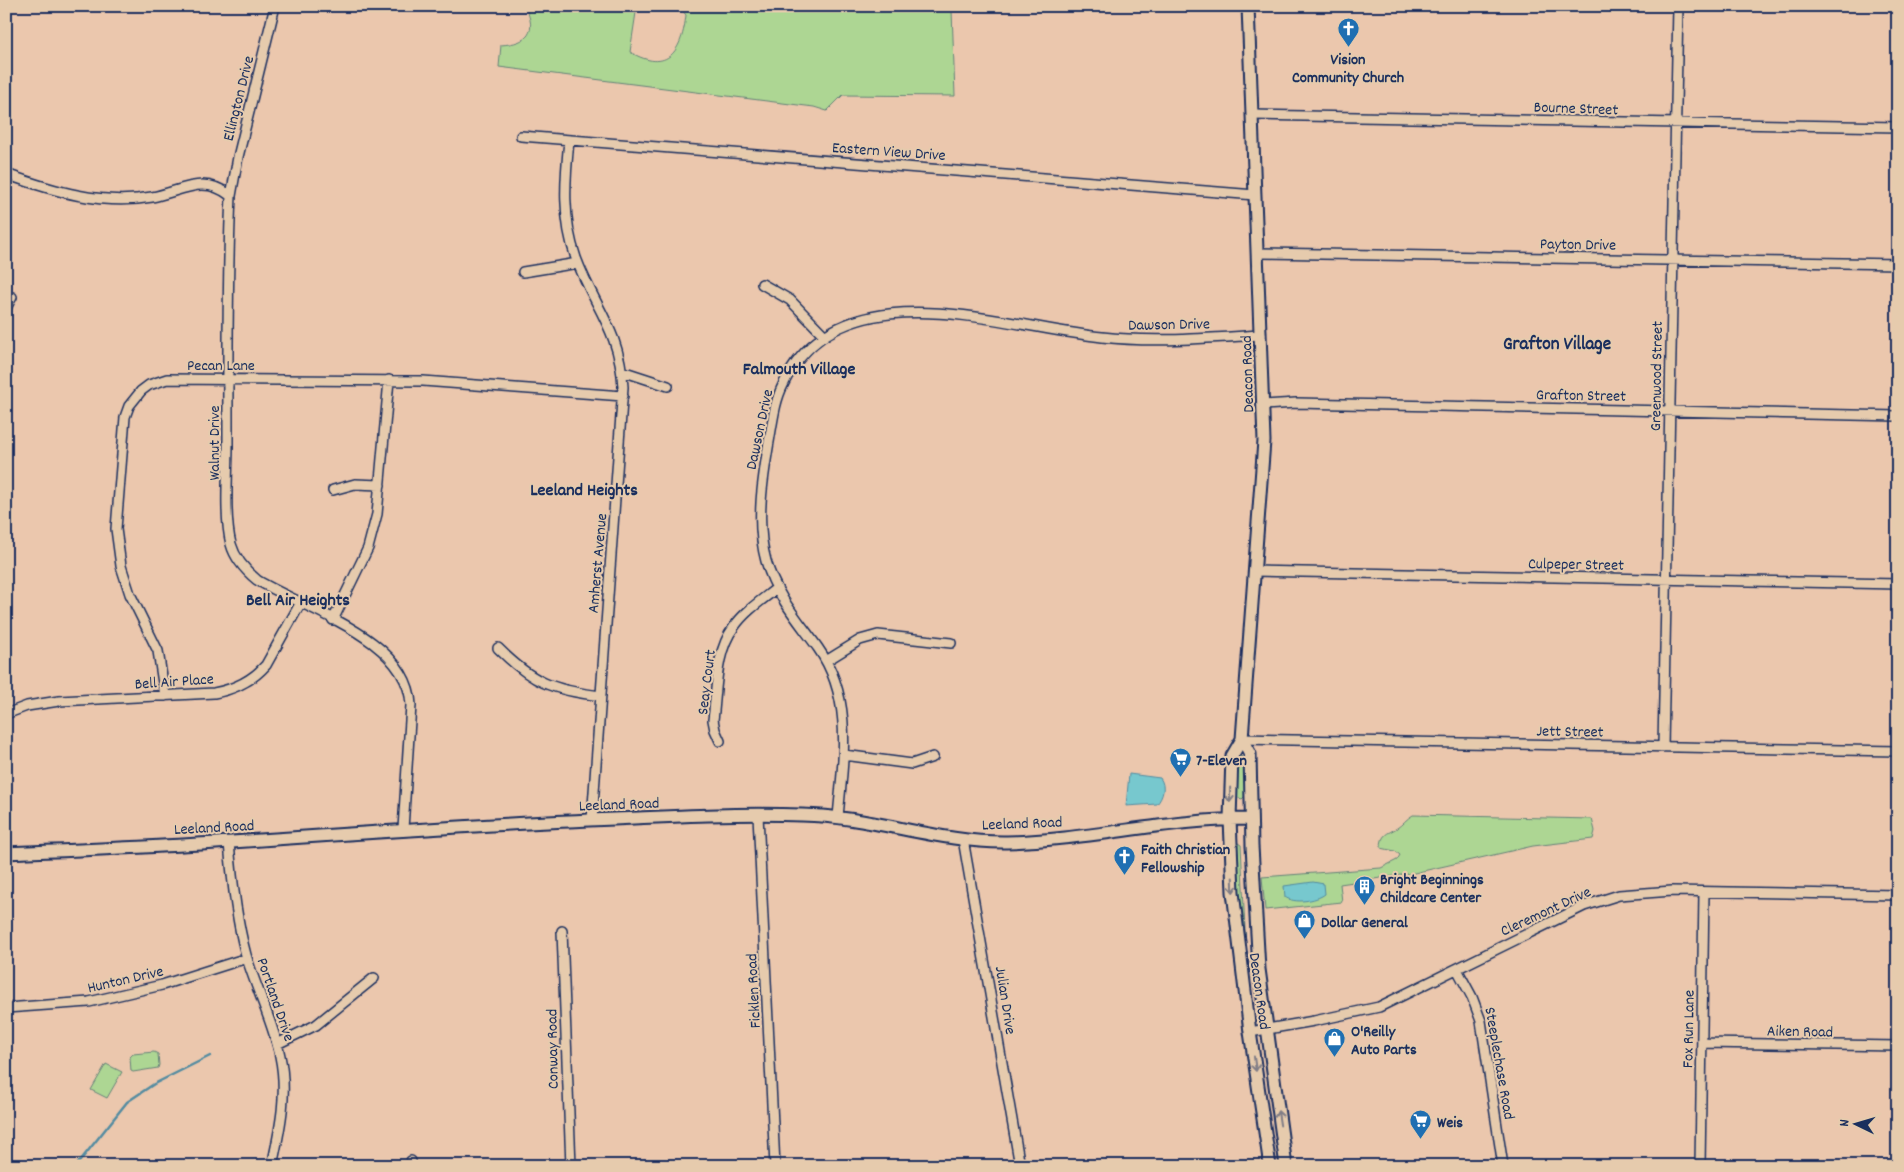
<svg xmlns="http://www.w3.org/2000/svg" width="1904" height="1172" font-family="Dekko,sans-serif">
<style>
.green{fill:#add693;stroke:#648278}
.water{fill:#77c8ce;stroke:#528ba1}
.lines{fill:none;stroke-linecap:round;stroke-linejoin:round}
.stream{stroke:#528ba1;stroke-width:2.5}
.minor-casing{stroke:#1b2f5e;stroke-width:12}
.secondary-casing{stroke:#1b2f5e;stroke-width:15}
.minor{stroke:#e6cbad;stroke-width:9}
.secondary{stroke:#e6cbad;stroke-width:11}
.oneway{stroke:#807d86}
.labels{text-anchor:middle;stroke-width:4;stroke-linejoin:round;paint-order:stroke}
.poi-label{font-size:16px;font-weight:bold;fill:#1b2f5e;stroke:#e6cbad;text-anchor:start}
.street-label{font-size:16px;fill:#1b2f5e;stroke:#e6cbad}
.neighbourhood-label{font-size:18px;font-weight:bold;fill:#1b2f5e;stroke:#e6cbad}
.quarter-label{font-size:19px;font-weight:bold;fill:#1b2f5e;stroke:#e6cbad}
</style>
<rect width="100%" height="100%" fill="#ebc7ad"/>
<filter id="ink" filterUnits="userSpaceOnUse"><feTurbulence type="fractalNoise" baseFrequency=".02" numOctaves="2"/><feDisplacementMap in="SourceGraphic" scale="10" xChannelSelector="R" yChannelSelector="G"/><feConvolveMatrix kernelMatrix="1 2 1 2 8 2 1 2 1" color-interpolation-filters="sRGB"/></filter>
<g filter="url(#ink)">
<path class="green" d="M525,6H637L630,52C668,74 682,51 686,15L679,6H950L952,10L955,96L843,95L827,111L814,107L499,67L501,45C528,43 538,33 525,6Z
M1238,756L1243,757L1245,760L1246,795L1242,799L1236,797V761Z
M1413,815L1592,819L1595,831L1593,839L1533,846L1414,873L1340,884L1342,902L1265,910L1262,877L1381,868L1397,860L1400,855L1395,851L1381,848C1381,834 1387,834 1397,828C1402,825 1407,818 1413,815Z
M1238,843L1241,845L1246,951L1239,910L1236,844Z
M154,1052L158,1054L159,1065L158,1068L133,1072L131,1071L130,1057L133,1054Z
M106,1064L122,1072L107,1098L91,1090Z"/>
<path class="water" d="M1129,774L1160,778C1166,786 1163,797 1157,804L1126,806Z
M1313,882L1324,884L1325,894C1316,901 1294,904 1285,897L1284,886Z"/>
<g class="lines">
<path class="stream" d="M76,1166L127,1102L154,1084L210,1056"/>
<defs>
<path id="minor" d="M1253,115L1898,127
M521,136L1255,195
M569,140C565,181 562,218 576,258C594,307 620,330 623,387L592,820
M6,174C53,191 102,206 152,197C183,191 203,174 231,196C227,279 228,362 228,445C228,473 224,517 231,544C235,559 245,570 257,580C306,610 408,638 411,705L403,829
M231,196L238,157L275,6
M1257,253L1898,264
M523,272L578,263
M762,284L790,300L824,335
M6,308L12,297
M622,371L668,386
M1264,405L1296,403L1898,416
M333,490L355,484L380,485
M1254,571L1898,584
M333,620L368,548L377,514L389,380
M498,648C533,683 552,690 601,696
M826,661L860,640L878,635L951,643
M165,696L158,651L130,594L121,566L116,529L125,417L129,406L141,391L149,385L167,379L423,381L623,396
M6,714L27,706L59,701L214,693C235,689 252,681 266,665L300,604
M1242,739L1898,751
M720,741L715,730L713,720C717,690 715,652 734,627C745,611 762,600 777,588
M1663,747L1678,6
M844,755L912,764L933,757
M758,815L775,1166
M838,817C843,759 854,699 818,648C798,620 776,596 766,561C755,521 763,477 770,436C773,419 775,401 783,385C839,266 1003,327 1102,337C1154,343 1209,338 1261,335
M963,839L1020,1166
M229,842C232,881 236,918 246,955C256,989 273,1022 280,1056C288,1094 280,1129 272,1166
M562,931L571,1166
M1457,969L1472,997L1481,1021L1503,1166
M6,1008L89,1002L162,985L247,958
M1250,1032L1314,1021L1379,1007L1584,906L1619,895L1672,891L1898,895
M1702,1043L1898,1046
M277,1044L316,1025L374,978
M409,1166L411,1161
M1700,1166L1704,892"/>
<path id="secondary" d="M1248,6L1264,441L1242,739L1232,756L1230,819L1233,892L1250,1032L1270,1166
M1242,739L1250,754L1252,846L1259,969L1286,1166
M6,853C81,850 157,847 232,842C359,833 486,824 614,819C677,816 740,813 802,815C872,816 938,843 1007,842C1089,840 1169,819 1251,819"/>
</defs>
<use href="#minor" class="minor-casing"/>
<use href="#secondary" class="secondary-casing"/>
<use href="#minor" class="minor"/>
<use href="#secondary" class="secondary"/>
</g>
<defs><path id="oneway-shaft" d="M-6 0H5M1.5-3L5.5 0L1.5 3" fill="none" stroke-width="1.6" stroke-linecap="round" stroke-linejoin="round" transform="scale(1.25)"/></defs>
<g class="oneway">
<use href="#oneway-shaft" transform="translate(1230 795) rotate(91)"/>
<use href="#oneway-shaft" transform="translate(1233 885) rotate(88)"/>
<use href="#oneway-shaft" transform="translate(1255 1064) rotate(82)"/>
<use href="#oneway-shaft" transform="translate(1279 1118) rotate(-99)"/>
</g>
</g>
<defs>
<symbol id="church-pin" viewBox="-11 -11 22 30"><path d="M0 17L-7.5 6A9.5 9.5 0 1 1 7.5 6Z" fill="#1f6fb2" stroke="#e6cbad"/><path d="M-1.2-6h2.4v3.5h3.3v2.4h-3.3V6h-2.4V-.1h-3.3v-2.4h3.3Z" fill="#fff"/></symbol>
<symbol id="supermarket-pin" viewBox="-11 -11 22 30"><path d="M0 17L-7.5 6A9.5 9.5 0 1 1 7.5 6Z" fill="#1f6fb2" stroke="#e6cbad"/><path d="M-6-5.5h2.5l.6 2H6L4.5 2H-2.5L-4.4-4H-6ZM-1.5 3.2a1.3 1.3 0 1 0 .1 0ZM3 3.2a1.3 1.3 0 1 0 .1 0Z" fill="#fff"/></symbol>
<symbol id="building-pin" viewBox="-11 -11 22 30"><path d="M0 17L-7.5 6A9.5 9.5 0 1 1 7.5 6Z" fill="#1f6fb2" stroke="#e6cbad"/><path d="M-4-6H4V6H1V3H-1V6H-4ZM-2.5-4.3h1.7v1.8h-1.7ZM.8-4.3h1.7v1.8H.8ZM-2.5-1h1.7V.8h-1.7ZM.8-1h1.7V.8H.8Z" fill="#fff"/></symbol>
<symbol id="shop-pin" viewBox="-11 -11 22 30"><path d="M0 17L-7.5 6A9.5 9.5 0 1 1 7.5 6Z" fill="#1f6fb2" stroke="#e6cbad"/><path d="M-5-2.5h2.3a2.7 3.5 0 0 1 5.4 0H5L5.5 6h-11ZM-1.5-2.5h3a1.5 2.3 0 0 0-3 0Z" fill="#fff"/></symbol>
</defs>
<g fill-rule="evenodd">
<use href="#church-pin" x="1336" y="16" width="25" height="34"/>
<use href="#supermarket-pin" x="1168" y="746" width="25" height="34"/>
<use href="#church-pin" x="1112" y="844" width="25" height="34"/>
<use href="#building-pin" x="1352" y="874" width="25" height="34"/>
<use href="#shop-pin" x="1292" y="908" width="25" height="34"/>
<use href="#shop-pin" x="1322" y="1026" width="25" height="34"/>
<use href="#supermarket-pin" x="1408" y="1108" width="25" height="34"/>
</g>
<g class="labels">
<g class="poi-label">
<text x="1348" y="64" text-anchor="middle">Vision<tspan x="1348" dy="18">Community Church</tspan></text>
<text x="1196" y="765">7-Eleven</text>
<text x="1141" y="854">Faith Christian<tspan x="1141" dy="18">Fellowship</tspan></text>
<text x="1380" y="884">Bright Beginnings<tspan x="1380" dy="18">Childcare Center</tspan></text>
<text x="1321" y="927">Dollar General</text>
<text x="1351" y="1036">O'Reilly<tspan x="1351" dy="18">Auto Parts</tspan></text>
<text x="1437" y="1127">Weis</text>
</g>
<g class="street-label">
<text transform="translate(237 98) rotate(-76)" y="6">Ellington Drive</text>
<text transform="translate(1576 107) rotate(2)" y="6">Bourne Street</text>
<text transform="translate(889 150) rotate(4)" y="6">Eastern View Drive</text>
<text transform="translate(1578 243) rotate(1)" y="6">Payton Drive</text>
<text transform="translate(1169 323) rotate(-1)" y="6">Dawson Drive</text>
<text x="221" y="370">Pecan Lane</text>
<text transform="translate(1246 374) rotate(-92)" y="6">Deacon Road</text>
<text transform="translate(1655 376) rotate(-89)" y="6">Greenwood Street</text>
<text transform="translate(1581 394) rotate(1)" y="6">Grafton Street</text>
<text transform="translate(758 429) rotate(-78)" y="6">Dawson Drive</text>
<text transform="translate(213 443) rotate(-90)" y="6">Walnut Drive</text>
<text transform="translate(596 563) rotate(-85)" y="6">Amherst Avenue</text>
<text transform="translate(1576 563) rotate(1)" y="6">Culpeper Street</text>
<text transform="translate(174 680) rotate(-4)" y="6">Bell Air Place</text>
<text transform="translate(705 682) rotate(-83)" y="6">Seay Court</text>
<text transform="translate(1570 730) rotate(1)" y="6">Jett Street</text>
<text transform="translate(619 803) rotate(-2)" y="6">Leeland Road</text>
<text transform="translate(1022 822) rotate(-2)" y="6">Leeland Road</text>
<text transform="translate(214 826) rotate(-3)" y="6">Leeland Road</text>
<text transform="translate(1545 910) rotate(-25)" y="6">Cleremont Drive</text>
<text transform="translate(125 978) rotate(-13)" y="6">Hunton Drive</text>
<text transform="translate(752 991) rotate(-93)" y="6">Ficklen Road</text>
<text transform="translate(1261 991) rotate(82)" y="6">Deacon Road</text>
<text transform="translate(277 999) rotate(71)" y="6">Portland Drive</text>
<text transform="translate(1007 1000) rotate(81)" y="6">Julian Drive</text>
<text transform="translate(1687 1029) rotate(-89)" y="6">Fox Run Lane</text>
<text transform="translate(1800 1030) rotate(1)" y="6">Aiken Road</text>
<text transform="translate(551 1049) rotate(-91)" y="6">Conway Road</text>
<text transform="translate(1501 1063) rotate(80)" y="6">Steeplechase Road</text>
</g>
<g class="neighbourhood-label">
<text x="799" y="374">Falmouth Village</text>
<text x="584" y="495">Leeland Heights</text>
<text x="298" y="605">Bell Air Heights</text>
</g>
<g class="quarter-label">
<text x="1557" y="349">Grafton Village</text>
</g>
</g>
<rect width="1904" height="1172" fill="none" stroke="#e6cbad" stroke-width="25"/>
<rect x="12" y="12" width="1879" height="1147" fill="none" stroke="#1b2f5e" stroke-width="2" filter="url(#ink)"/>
<g transform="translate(1856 1124) rotate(275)" stroke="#e6cbad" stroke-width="4" paint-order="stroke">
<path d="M0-4L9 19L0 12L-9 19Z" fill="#1b2f5e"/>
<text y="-8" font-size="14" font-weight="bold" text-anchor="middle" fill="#1b2f5e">N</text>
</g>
</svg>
